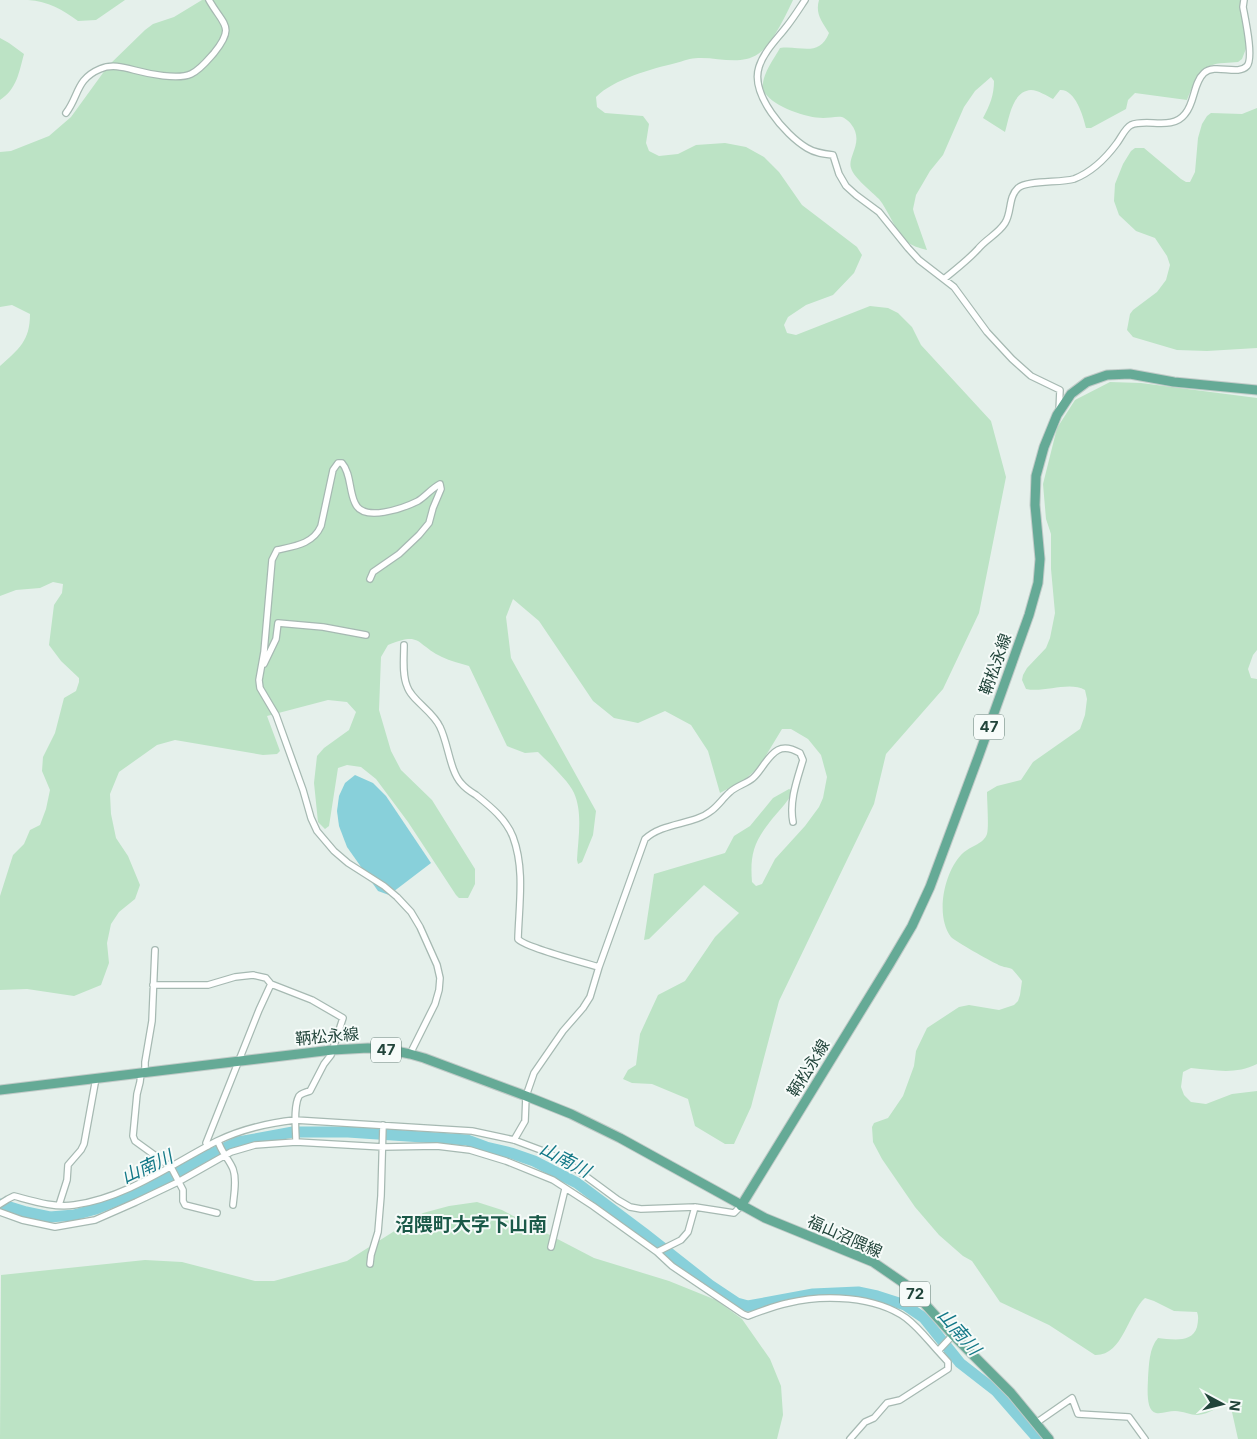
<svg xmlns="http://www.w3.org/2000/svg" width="1257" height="1439" font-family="Inter,'Noto Sans JP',sans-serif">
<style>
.green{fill:#bce3c5}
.water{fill:#88d0da}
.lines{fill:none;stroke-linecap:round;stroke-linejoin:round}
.river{stroke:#88d0da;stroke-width:11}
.minor-casing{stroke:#a6b9b2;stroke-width:8}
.primary-casing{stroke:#c1cbc8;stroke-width:11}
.minor{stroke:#fff;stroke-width:5.5}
.primary{stroke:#65aa96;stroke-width:9}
.labels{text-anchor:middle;stroke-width:4;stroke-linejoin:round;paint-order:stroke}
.shield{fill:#f6fbf9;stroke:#617b73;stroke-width:1}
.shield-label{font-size:15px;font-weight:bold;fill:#21443a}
.street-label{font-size:16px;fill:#21443a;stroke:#f6fbf9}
.water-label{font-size:18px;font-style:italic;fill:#147988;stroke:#f6fbf9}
.quarter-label{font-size:19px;font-weight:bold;fill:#1a5948;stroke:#f6fbf9}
</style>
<rect width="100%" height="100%" fill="#e5f0eb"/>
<path class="green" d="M28,0H125L96,20L78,21C63,10 48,1 28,0Z
M202,0H793C786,15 772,45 758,54C740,66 718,57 698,58C691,58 683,61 676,63C651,69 614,79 596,97L597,107L605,113L643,116L649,124L646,143L649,151L659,156L678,154L696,145L725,143L746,147L764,157L779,172L802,205L857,247L862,255L854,273L833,295L806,305L788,317L784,325L787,333L796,335L870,306L888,308L898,313L912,327L921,345L991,421L1006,477L979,613L943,689L886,754L874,804L779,1001L751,1107L734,1144H725L695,1126L688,1099L652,1084L632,1083L623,1079L628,1070L636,1065L640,1034L658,995L685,981L715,937L739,913L704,885L649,939L644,940L654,874L725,853L734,836L750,826L773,798L789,789L793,791C787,804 777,812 769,823C753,843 750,857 752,882L756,886L762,884L775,859L805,826L819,807L823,798L827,777L821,755L808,739L791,729H782L759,767L744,780L720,793L708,751L691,725L665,711L638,723L614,718L593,701L539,621L513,599L506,617L511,658L596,811L593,835L582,862L578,864L577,860C578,839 583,813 574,793C568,780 549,763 538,752L525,753L507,746L469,666C460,663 450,661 442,657C415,644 422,631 388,645L381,657L379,710L391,751L401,770L432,800L475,869V884L468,898H459L456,895L408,822L376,779L361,767L347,765L338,768L329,826L325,829L318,822L314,783L317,756L324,748L349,730L356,712L347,702L328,700L267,716L280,751L277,754L263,755L175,740L157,745L119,772L110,794L111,814L116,838L128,856L140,885L135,899L119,912L111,924L107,943L109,963L101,985L74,996L27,989L0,990V896L13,855L24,844L30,830L40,825L46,809L50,790L42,771L43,757L55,733L64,698L76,691L79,682V678L61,661L49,645L54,605L62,593L63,584L53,582L40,588L16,590L0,596V366C19,349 30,341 30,314L12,305L0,307V152L11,151L49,136L71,117L108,66L145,30L153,24L174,17Z
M819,0H1247L1245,12L1247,46L1242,59L1238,62C1230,63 1218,62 1210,66C1199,70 1191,90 1187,100L1135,93L1128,100L1126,109L1091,128H1086C1083,115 1075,89 1060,90L1053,99C1047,96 1038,90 1031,90C1012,91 1009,119 1005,132L983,118C990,105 994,95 994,81L991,77L975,91L964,107L943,155L930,171L916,195L913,209L914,213L927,250C919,248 912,246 906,241C896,232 888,210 879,199C871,191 854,178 851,168C847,156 865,142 851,124C850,122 845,118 842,117C837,116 829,118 823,118C807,118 774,107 765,93C757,81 774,59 780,48C800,45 819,58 829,33C822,22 815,14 819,0Z
M0,38L9,43L24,54C19,72 17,89 0,100Z
M1257,108V348L1207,351L1177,350L1133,337L1127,330L1130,314L1133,310L1157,292L1166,280L1170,265L1167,256L1155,238L1136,231L1119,215L1114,201L1115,184L1123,164L1131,151L1135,148H1144L1181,179L1186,182H1190L1195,172L1198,138L1202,124L1207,116L1211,113L1242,114Z
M1110,382L1141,383L1257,398V650L1253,655L1248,669L1251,678L1257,679V1064C1235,1075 1215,1070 1191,1068L1183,1072L1181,1087L1184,1095L1191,1102L1206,1104L1232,1094L1257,1091V1439H1238L1230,1403C1219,1406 1209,1414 1198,1415C1190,1415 1183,1411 1175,1411C1169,1411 1162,1414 1156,1413C1145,1411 1148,1386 1148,1378C1149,1365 1149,1348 1158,1338C1170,1339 1192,1344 1197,1327C1198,1322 1199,1317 1197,1312L1174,1311L1154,1301L1145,1298C1128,1313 1123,1356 1095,1355L1049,1325L1000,1302L972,1261L963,1256L939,1235L915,1207L882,1159L873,1142L872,1127L874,1123L888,1118L903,1096L914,1066L916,1051L927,1028L959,1007L969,1005L999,1010L1014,1005L1018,1001L1020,995L1022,981C1019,977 1015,972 1012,969C1007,967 1001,967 997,964C990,961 955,941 951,937C935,916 944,873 961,855C969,846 983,845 987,834C989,827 987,801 987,792L997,786L1021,780L1033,762L1080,729L1085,715L1087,699L1085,690C1069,681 1044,693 1026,689L1022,680L1023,675L1027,668L1046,648L1050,638L1055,613L1051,569V534L1046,519L1043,484L1057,428L1075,400Z
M477,1202L502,1210L594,1258L669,1281L716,1300L742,1319L770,1359L781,1386L783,1415L777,1439H0L1,1275L145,1260L182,1262L255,1281H274L347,1261L423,1213L449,1206Z"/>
<path class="water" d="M355,775L373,783L386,796L431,863L389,895L378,891L347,847L339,826L337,811L339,796L345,783Z"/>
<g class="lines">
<path class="river" d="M0,1204L26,1212L50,1217L74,1215L96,1209L136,1193L166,1179L202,1158L238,1142L293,1132H348L467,1140L486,1147L511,1153L534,1161L577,1183L645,1234L710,1285L737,1303L748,1306L813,1294L858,1292L877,1296L905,1305L924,1318L960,1363L996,1391L1038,1439"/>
<defs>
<path id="minor" d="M805,0C799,9 794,17 787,26C778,38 764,51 759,67C750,94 785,135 807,148C815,153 824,154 833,155L839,174L846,186L856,195L879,212L908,248L919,260L954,287L987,332L1012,359L1031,376L1060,390L1059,412
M66,113C79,96 76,79 100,69C111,64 123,67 134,70C149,74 178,80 191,74C200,70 207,61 214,53C236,26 223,25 209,0
M944,279C956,269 968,260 978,249C986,239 998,234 1005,223C1012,212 1008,197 1018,188C1027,180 1061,183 1074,179C1092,172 1106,158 1117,143C1121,138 1125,128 1131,125C1147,118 1172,131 1185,114C1195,103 1193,83 1204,73C1215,63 1238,76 1247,66C1254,58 1245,18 1243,7L1244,0
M370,579L373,572L399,554L419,535L429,523L433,508L441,489L440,484C432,488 426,496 418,501C404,508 363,523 355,503C349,491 351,473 342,463H338L333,470L321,526C313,544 295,546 277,550L272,560L264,652L259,680L260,688L276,715L303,790L311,818L317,831L334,851L348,863L384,886L397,897L411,912L420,927L437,965L440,978L439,990L435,1004L410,1054
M404,645C404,658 402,674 407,686C411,700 433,711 440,727C448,743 450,771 461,783C465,788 471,792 476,795C491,807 506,819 513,837C525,869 519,905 518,939C524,947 585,963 599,967
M264,664L276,639L278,623L323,627L366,635
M153,985H208L235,977L253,975L266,978L271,984L312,1000L343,1018L331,1055L324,1064L310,1091C306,1092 302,1093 299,1096C293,1107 296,1130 296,1142
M141,1073L140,1082L137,1094L133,1136L135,1141L171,1167L183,1190V1201L185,1205L217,1213
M145,1073V1062L152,1021L155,950
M514,1140L525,1121L526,1096L534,1073L563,1031L583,1008L590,997L599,967L645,839C663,822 694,825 711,811C718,806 723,798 730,792C736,786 746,784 753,778C762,770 767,756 778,750C785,746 793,749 800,753L803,760C797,780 789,801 793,822
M218,1141C221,1152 229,1159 233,1169C237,1180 234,1194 233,1205
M208,1146L206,1143L259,1010L271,984
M0,1204L8,1199L14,1196C33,1201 54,1208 74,1205C126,1198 172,1164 217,1141C242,1129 268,1123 295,1120L472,1131L514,1140L546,1152L572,1166L618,1200L630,1207L641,1209L695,1207L734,1213L741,1206
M59,1205L67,1180L68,1165L81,1150L84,1144L96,1078
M0,1212L22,1220L55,1227L95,1220L136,1202L178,1182L231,1152L255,1145L296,1142L383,1147L437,1146L470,1150L506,1161L553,1180L593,1206L657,1252L672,1266L743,1314L748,1316C761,1311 774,1306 788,1303C824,1294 875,1296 906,1318C918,1327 928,1340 938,1351
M551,1247L565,1189
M657,1252L681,1240L688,1232L695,1207
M370,1264L371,1255L378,1232L381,1196L383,1125
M1036,1423L1072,1398L1078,1414L1129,1417L1145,1439
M850,1439L865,1422L874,1418L887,1403L900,1400L948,1369V1362L938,1351L953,1335"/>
<path id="primary" d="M0,1090L332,1050L368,1048L391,1050L410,1054L424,1058L526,1096L571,1114L620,1138L765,1218L873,1262L905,1284L924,1303L953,1335L1011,1393L1049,1439
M741,1206L889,965L912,926L930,887L979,755L1029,615L1038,583L1040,559L1035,505L1036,476L1044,447L1057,415L1071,394L1087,382L1107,375L1130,374L1174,382L1257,390"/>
</defs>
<use href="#minor" class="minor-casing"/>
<use href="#primary" class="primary-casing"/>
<use href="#minor" class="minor"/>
<use href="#primary" class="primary"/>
</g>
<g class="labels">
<g class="shield">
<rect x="974" y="714.5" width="30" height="25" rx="4"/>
<rect x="371" y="1037.5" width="30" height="25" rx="4"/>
<rect x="900" y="1281.5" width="30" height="25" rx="4"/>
</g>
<g class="shield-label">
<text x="989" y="732">47</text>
<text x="386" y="1055">47</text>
<text x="915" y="1299">72</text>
</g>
<g class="street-label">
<text transform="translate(995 664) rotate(-70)" y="6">鞆松永線</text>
<text transform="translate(327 1036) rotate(-5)" y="6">鞆松永線</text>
<text transform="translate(808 1068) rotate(-58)" y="6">鞆松永線</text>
<text transform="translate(845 1236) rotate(24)" y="6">福山沼隈線</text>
</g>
<g class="water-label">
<text transform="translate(565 1160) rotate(28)" y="6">山南川</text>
<text transform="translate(147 1167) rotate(-25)" y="6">山南川</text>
<text transform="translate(959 1332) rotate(49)" y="6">山南川</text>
</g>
<g class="quarter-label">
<text x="471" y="1231">沼隈町大字下山南</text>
</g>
</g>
<g transform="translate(1222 1404) rotate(97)" stroke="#f6fbf9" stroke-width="4" paint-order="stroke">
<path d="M0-4L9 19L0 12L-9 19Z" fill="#21443a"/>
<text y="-8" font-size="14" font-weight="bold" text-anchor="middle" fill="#21443a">N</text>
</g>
</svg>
